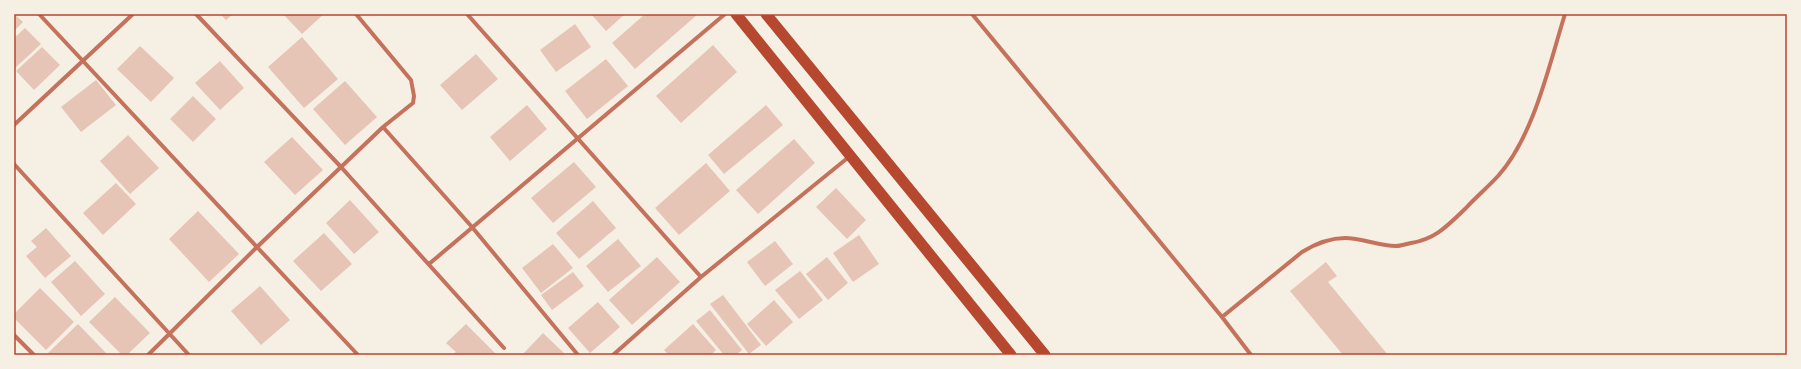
<svg xmlns="http://www.w3.org/2000/svg" width="1801" height="369" font-family="'Public Sans',sans-serif">
<style>
.building{fill:#e6c5b7}
.lines{fill:none;stroke-linecap:round;stroke-linejoin:round}
.minor{stroke:#c5725c;stroke-width:4}
.trunk{stroke:#b5482f;stroke-width:11}
.neatline{fill:none;stroke:#b5482f;stroke-width:1.5}
</style>
<rect width="100%" height="100%" fill="#f6efe4"/>
<path class="building" d="M14,14L23,22L14,31Z
M220,14H233L226,20Z
M283,14H324L302,34Z
M591,14H625L606,31Z
M645,14H698L635,69L612,43Z
M575,24L591,47L556,72L540,50Z
M25,28L41,44L14,69V38Z
M302,37L338,79L304,108L268,67Z
M713,45L737,72L681,123L656,96Z
M140,46L174,78L151,102L117,69Z
M42,47L60,65L34,90L16,71Z
M476,54L498,79L462,110L440,85Z
M606,59L628,86L587,119L565,91Z
M220,61L244,88L220,110L195,83Z
M96,80L116,105L81,132L61,107Z
M345,81L377,117L345,145L313,109Z
M193,96L216,119L193,142L170,119Z
M527,105L547,129L510,161L490,137Z
M766,105L783,125L724,174L708,155Z
M128,135L159,168L130,194L100,161Z
M292,137L323,170L295,195L264,162Z
M794,139L815,163L758,214L736,190Z
M574,162L596,187L553,223L531,198Z
M706,163L730,191L679,235L655,208Z
M116,183L136,204L103,235L83,213Z
M836,188L866,220L847,239L816,207Z
M350,200L379,232L354,254L326,223Z
M593,201L616,228L579,259L556,233Z
M198,211L239,254L209,282L169,239Z
M46,228L71,256L45,278L26,256L37,247L31,241Z
M324,233L352,264L321,291L293,261Z
M859,235L879,264L853,282L833,253Z
M618,239L641,266L608,292L586,266Z
M775,241L793,264L765,286L747,262Z
M553,244L573,268L541,293L522,268Z
M657,257L680,282L632,325L609,300Z
M827,257L848,283L828,300L806,274Z
M75,261L105,294L81,316L51,282Z
M1326,262L1337,276L1328,282L1388,355H1343L1290,291Z
M800,271L823,300L799,319L775,290Z
M573,272L584,286L552,310L541,295Z
M260,286L290,320L261,345L231,311Z
M40,288L74,322L46,350L14,318V314Z
M723,295L761,345L749,354L710,304Z
M115,297L150,333L127,355H122L89,322Z
M774,300L793,322L766,346L747,324Z
M598,302L620,327L590,353L568,328Z
M710,310L742,350L736,355H724L696,321Z
M78,324L108,355H50L48,353Z
M466,324L497,355H452L456,352L446,343Z
M693,324L716,350L711,355H669L664,350Z
M543,333L566,355H522Z"/>
<g class="lines">
<path class="minor" d="M39,14L358,355
M356,14L411,80L414,96L413,103L383,127L341,167L504,348
M467,14L701,277
M972,14L1222,317L1251,355
M14,125L133,14
M383,127L472,227L578,355
M14,164L189,355
M429,264L725,14
M1222,317L1302,252C1315,244 1329,238 1345,238C1362,238 1379,246 1396,246C1400,246 1406,244 1411,243C1436,239 1448,225 1466,208C1476,197 1488,187 1498,176C1534,136 1549,65 1565,14
M14,335L34,355
M148,355L257,247L341,167L196,14
M613,355L701,277L850,156"/>
<path class="trunk" d="M736,14L1011,355
M766,14L1045,355"/>
</g>
<rect width="1801" height="369" fill="none" stroke="#f6efe4" stroke-width="30"/>
<rect x="15" y="15" width="1771" height="339" class="neatline"/>
</svg>
